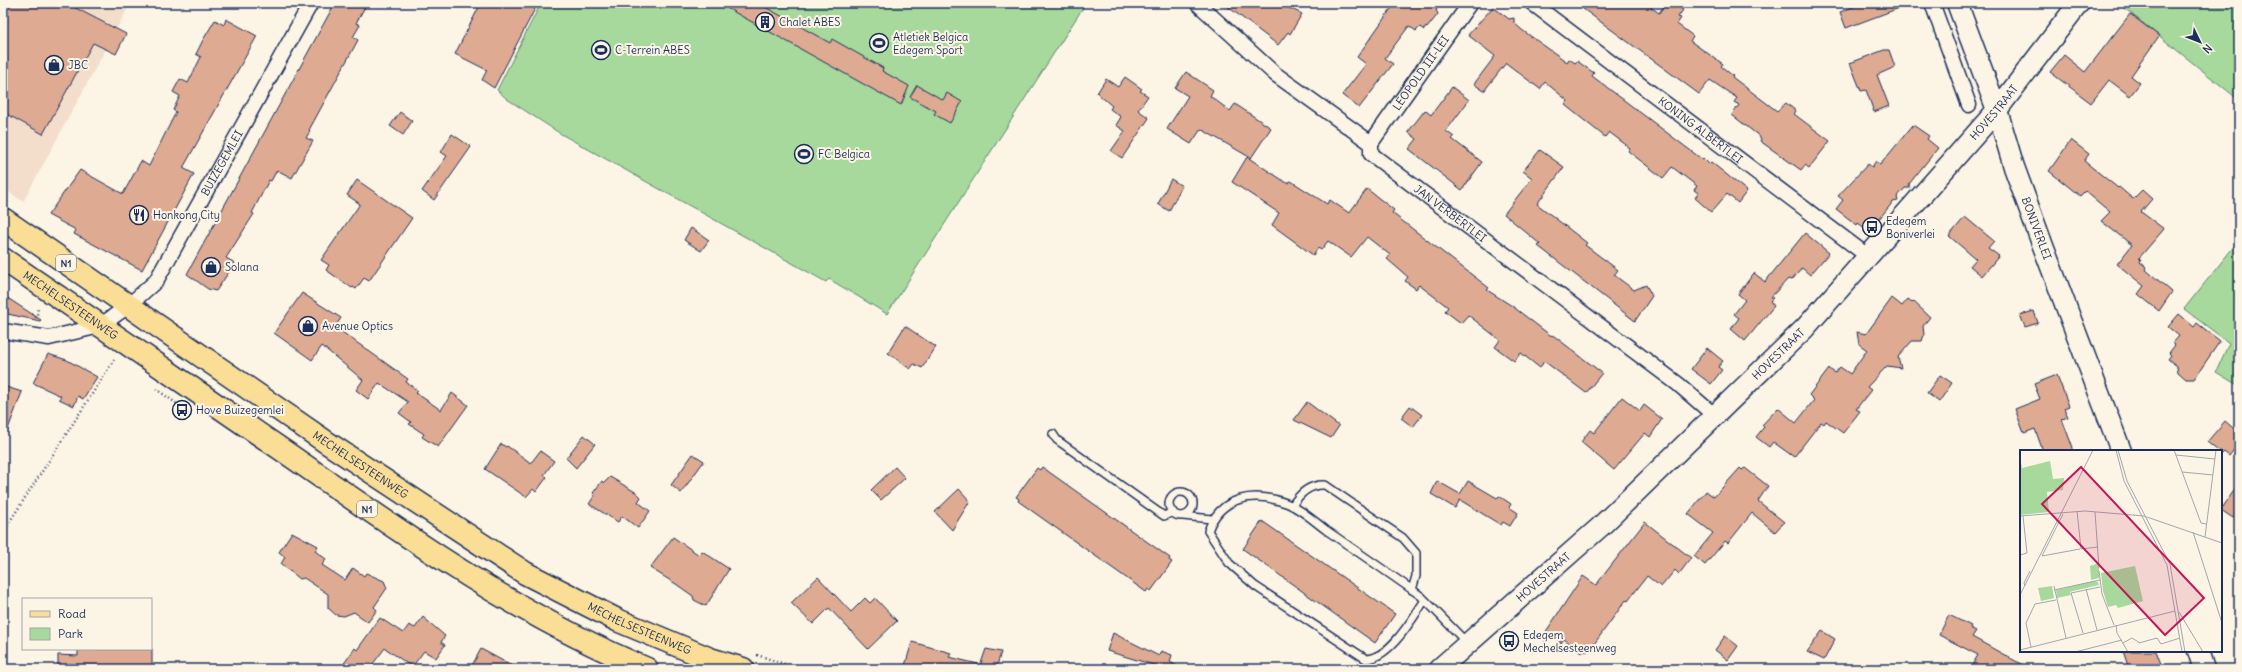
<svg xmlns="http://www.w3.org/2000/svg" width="2242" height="672" font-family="Delius,sans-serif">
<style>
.built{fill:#f3decc}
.green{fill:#a6d99b;stroke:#60847c}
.building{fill:#deaa92;stroke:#1b2f5e}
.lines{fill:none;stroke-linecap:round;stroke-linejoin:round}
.lane-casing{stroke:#1b2f5e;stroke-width:10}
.street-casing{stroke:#1b2f5e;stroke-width:17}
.secondary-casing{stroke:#1b2f5e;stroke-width:23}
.primary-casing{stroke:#1b2f5e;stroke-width:25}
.path{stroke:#1b2f5e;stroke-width:2.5;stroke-dasharray:1 3;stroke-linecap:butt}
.lane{stroke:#fcf5e5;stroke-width:7}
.street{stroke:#fcf5e5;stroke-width:14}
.secondary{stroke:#fcf5e5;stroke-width:20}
.primary{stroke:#fbde96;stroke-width:22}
.labels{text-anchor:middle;stroke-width:4;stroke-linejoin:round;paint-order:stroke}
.shield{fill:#fcf5e5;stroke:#5e6a86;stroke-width:1}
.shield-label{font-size:10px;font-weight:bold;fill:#1b2f5e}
.poi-label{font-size:11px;fill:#1b2f5e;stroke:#fcf5e5;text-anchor:start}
.street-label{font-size:11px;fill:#1b2f5e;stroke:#fcf5e5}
.inset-road{fill:none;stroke:#a2a6af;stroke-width:1}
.view{fill:#c2185b;fill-opacity:0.15;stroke:#c2185b;stroke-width:2}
.inset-edge{fill:none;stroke:#1b2f5e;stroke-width:2}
</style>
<rect width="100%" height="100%" fill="#fcf5e5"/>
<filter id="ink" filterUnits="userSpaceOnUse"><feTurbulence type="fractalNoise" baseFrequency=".025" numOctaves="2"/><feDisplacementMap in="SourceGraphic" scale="8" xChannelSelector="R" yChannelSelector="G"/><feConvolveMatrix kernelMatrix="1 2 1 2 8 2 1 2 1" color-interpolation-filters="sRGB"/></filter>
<g filter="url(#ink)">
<path class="built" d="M3,3H118L128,8L23,202L3,188Z"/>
<path class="green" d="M541,3H1086L887,314L829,279L826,282L561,134L507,99L497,90Z
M2118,3H2239V100Z
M2239,240V386L2216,372L2229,343L2184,309Z"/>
<path class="building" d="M3,3H66L126,34L116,54L93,43L43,134L3,112Z
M335,3H367L356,23L360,25L353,37L358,40L309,130L310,131L306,138L313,141L292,178L277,170L271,181L269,180L252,213L254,214L226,258L235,263L216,291L208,289L187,274Z
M481,3H538L494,88L482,80L487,70L455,54Z
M718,3H758L830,43L832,39L883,68L882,71L909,86L901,105Z
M1223,3H1279L1302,14L1290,34L1288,32L1278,45Z
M1395,3H1442L1436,10L1438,14L1427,28L1426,27L1424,30L1420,27L1416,31L1409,26L1385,58L1393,64L1359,108L1342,95L1366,64L1357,57Z
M1575,3H1645L1659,13L1666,3H1673L1683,10L1678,17L1681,18L1677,24L1693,36L1690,41L1723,64L1721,66L1733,76L1732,77L1777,111L1786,103L1796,111L1794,114L1830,141L1809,168L1805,165L1801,170L1760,141L1761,139L1759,136L1732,115L1739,105L1734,102L1737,98L1710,80L1699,94Z
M1863,3H1910V4L1846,28L1840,12Z
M1493,7L1509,19L1514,18V23L1522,30L1567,62L1569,59L1575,63L1577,61L1594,73L1592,76L1703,160L1704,159L1709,164L1711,162L1747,191L1738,203L1727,194L1711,212L1695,198L1698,193L1694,190L1697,186L1672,167L1663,178L1628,151L1630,148L1609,132L1605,137L1565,105L1568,101L1545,82L1540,89L1506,63L1484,91L1474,84L1495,56L1468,35Z
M2130,14L2159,36L2131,76L2140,83L2130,96L2109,80L2091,103L2050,72L2064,55L2085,72Z
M226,19L257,36L183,168L194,174L142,270L74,234L76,230L48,215L80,170L123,194L141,161L149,166L176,112L173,110L180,96L173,92L180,79L188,83L201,57L196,54L203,40L215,20L224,25Z
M1884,50H1889L1895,67L1877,75L1889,106L1874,112L1866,90L1861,91L1850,63Z
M1186,72L1213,90L1210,96L1230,111L1235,104L1271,128L1251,158L1201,129L1191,144L1167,129L1188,96L1175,88Z
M1125,77L1142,89L1140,91L1148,96L1138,110L1149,118L1122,158L1111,151L1125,131L1116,125L1121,117L1110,109L1112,106L1097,93L1106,79L1118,87Z
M917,85L943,100L947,93L962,102L950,123L934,114L936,111L910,97Z
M1452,87L1469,100L1446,131L1454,137L1452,139L1482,162L1462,190L1409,149L1417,139L1408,132L1425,110L1431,115Z
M400,112L412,121L403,135L390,126Z
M1913,125L1929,136L1927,139L1938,148L1909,184L1910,188H1905L1897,197L1898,201L1893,202L1869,231L1858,223L1857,225L1836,209L1843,200L1838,196L1868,164L1872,167L1876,161L1880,165Z
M452,134L471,147L434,200L422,191L447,156L441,152Z
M2071,140L2089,154L2084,161L2118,188L2119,187L2133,199L2142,190L2152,199L2141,212L2164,229L2139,258L2141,260L2140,262L2146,267L2145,269L2172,292L2159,311L2138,294L2144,286L2117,264L2132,245L2101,221L2110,212L2085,191L2080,196L2049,171Z
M1540,150L1564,167L1537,204L1587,243L1585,245L1618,270L1614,275L1634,290L1646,285L1652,296L1635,321L1538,246L1540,244L1504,214L1532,178L1523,171Z
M1247,157L1287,183L1291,181L1327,204L1330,200L1349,213L1367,189L1394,210L1392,213L1489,288L1487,290L1512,306L1550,335L1554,336L1602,373L1586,393L1544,361L1540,368L1521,353L1514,361L1495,347L1500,340L1468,315L1461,323L1445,311L1448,307L1419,285L1416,289L1405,281L1408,277L1387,259L1390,255L1367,237L1351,257L1328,241L1321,250L1318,248L1313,255L1272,225L1279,213L1232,182Z
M1171,179L1182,186L1169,211L1158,204Z
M357,180L412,218L369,281L364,278L356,289L353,287L352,288L326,270L329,265L321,260L360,204L347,195Z
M1965,217L1994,241L1988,248L1999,256L1982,276L1970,266L1976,259L1949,236Z
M691,228L709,240L701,251L684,240Z
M1805,233L1829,253L1810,275L1802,268L1792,280L1788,279L1771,297L1773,298L1770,301L1774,306L1745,341L1731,329L1739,318L1734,314L1745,300L1738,294L1754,273L1765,282Z
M302,293L341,318L335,327L408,379L406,382L418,391L416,393L441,410L452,393L468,405L438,447L422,437L424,434L409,424L411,422L399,413L408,402L379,383L368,399L356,390L363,380L322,346L312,360L274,333Z
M3,295L41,320L40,321L3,313Z
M1892,298L1902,306L1908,299L1912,302L1913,301L1930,317L1923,326L1924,335L1922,341H1912L1898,357L1901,368L1887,366L1867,387L1871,390L1856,409L1860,411L1843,433L1826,421L1824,424L1821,422L1794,457L1773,442L1769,447L1756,437L1764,427L1762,425L1778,408L1796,423L1814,400L1809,395L1829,369L1835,373L1840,367L1850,374L1867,350L1859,344L1857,332L1866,334Z
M2034,311L2038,323L2025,327L2020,315Z
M2179,314L2194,327L2197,323L2220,341L2194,379H2186L2178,372L2177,366L2168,359L2171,355L2169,353L2175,345L2173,343L2179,336L2168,327Z
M905,326L936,347L922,368L914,364L910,369L888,353Z
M1707,348L1723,361L1718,367L1722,370L1711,384L1691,369Z
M48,354L67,360L97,377L83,399L78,396L74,406L59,399L61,396L33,383Z
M1940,375L1952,383L1939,402L1927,393Z
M2057,375L2069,406L2064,408L2068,417L2062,419L2074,451H2043L2035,429L2024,433L2015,409L2040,399L2034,384Z
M3,386L22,392L5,437H3Z
M1622,397L1640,411L1644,405L1662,419L1650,437L1645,433L1614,470L1581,442L1590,430L1594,433Z
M1307,402L1339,426L1331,438L1294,420Z
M1410,406L1422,415L1413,427L1401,418Z
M2225,421L2239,433V443L2229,456L2224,452L2222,454L2221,451H2218L2207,442Z
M584,435L595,444L576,468L566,458Z
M501,444L506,447L507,446L531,463L540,451L554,461L544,475L547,477L536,492L533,489L526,497L485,469Z
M693,454L704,461L681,493L671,485Z
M895,467L905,478L881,500L871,490Z
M1042,467L1170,558L1169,560L1172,562L1151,591L1148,589L1146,592L1018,501L1019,499L1016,497L1037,468L1040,470Z
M1740,468L1742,470L1745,468L1768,486L1758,501L1784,522L1775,532L1752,513L1728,543L1725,541L1705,565L1694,556L1713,533L1688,514L1706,491L1714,497Z
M610,477L637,493L641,497L638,502L650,511L638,528L622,516L618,522L589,504L595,495L593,493L602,481L604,483Z
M1437,481L1460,494L1468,481L1497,498L1499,496L1511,504L1509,507L1518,513L1510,526L1503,522L1501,525L1460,500L1455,508L1431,494Z
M2239,483V509L2233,518L2221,510Z
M959,489L970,501L952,530L935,512Z
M1262,521L1395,614L1375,643L1243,549Z
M1645,522L1691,558L1679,574L1675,570L1661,587L1647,576L1628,601L1626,600L1589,651L1581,652L1564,639L1561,643L1545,633L1583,576L1596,585Z
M292,532L318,546L315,551L326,559L322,565L345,580L353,568L364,576L366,573L384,581L387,588L374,607L377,610L368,622L354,612L344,616L336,615L328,608V594L304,578L300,579L281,564L285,557L279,552Z
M673,537L699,555L702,551L729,569L706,606L694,600L693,596L676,584L650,568Z
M818,577L851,612L865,598L870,603L875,598L897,621L868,649L829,608L813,624L791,603Z
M1949,615L1971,626L1970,628L1976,631L1972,637L2030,669H1970L1978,655L1939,635Z
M423,617L445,636L441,642L445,645L436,658L424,651L412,667L385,648L369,669H340L355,648L357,650L380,618L403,633L409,625L415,628Z
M1822,631L1835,639L1824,660L1807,652Z
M1113,633L1159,656L1161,651L1172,655L1170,662L1177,666L1176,669H1167L1107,651Z
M1725,636L1738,646L1728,660L1715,650Z
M912,642L951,653L949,657L978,664V669H904Z
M78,649H152V669H58V655L78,656Z
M481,649L518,669H470Z
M986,649L1001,652L996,669H979Z
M2123,651H2156L2163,669H2129Z"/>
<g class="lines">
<defs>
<path id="lane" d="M1053,434L1057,440L1164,516L1173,512
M1169 504a12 12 0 1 1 24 0a12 12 0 1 1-24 0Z
M1292,506C1299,494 1310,484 1325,485L1403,538L1416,553V576L1412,590
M1183,516L1212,519
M1425,600C1412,619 1390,658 1366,659L1255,586L1229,563L1208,531C1220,496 1254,491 1286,503C1300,508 1314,521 1326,530C1358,552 1390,574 1421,596L1425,600L1467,643"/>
<g id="street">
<path d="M1197,3L1275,74L1371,143"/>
<path id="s1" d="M1532,3L1869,257"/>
<path d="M1932,3L1969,105"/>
<path id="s2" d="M1371,143V154L1678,384L1715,416"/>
<path id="s3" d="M1371,143L1470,3"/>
<path id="s4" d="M3,331L49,338L100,326L128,306L156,281L311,3"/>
</g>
<g id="secondary">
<path id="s5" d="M1957,3L1997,110L2014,167L2043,246L2121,451"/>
<path d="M2198,651L2204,669"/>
<path id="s6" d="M1439,669L1600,527L1805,328L1997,110L2079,3"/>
</g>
<g id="primary">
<path id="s7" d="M3,219L326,442L525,573L617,620L710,659L743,669"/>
<path id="s8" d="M3,259C98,324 194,389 288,454C403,534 518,616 647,669"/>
</g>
</defs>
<use href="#lane" class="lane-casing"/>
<use href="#street" class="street-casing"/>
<use href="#secondary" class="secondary-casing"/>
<use href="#primary" class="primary-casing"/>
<path class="path" d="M32,320L37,316L38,307
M156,389L180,406
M3,532L114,360
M757,655L800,669"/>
<use href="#lane" class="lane"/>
<use href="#street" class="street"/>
<use href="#secondary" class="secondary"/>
<use href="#primary" class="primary"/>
</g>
</g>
<defs>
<symbol id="building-ring" viewBox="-11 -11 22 22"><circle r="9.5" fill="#fcf5e5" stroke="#1b2f5e" stroke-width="1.5"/><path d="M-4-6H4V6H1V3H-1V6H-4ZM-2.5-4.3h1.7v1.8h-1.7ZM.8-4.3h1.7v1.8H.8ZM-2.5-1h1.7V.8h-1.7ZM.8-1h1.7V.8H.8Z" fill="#1b2f5e"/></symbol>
<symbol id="stadium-ring" viewBox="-11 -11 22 22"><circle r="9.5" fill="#fcf5e5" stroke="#1b2f5e" stroke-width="1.5"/><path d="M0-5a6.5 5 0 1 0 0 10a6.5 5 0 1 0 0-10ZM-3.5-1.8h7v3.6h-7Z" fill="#1b2f5e"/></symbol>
<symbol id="shop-ring" viewBox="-11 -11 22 22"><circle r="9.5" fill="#fcf5e5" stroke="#1b2f5e" stroke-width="1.5"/><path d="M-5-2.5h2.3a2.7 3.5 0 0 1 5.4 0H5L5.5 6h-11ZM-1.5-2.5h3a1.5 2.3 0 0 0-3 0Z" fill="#1b2f5e"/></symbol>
<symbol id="restaurant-ring" viewBox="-11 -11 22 22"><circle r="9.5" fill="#fcf5e5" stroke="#1b2f5e" stroke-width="1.5"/><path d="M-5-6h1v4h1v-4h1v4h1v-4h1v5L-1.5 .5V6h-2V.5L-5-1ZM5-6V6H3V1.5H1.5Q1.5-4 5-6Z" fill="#1b2f5e"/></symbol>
<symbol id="bus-ring" viewBox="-11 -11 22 22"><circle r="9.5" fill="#fcf5e5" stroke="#1b2f5e" stroke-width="1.5"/><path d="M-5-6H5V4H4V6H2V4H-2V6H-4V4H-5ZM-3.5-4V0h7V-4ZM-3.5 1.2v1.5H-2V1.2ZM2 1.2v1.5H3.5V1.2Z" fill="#1b2f5e"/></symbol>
</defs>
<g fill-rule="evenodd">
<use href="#building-ring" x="754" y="11" width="22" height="22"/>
<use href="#stadium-ring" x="868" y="32" width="22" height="22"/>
<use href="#stadium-ring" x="590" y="39" width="22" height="22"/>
<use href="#shop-ring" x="43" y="54" width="22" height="22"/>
<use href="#stadium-ring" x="793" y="143" width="22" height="22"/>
<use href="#restaurant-ring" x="128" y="204" width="22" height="22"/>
<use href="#bus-ring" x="1861" y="216" width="22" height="22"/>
<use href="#shop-ring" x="200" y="256" width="22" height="22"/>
<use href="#shop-ring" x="297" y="315" width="22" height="22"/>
<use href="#bus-ring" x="171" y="399" width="22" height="22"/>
<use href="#bus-ring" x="1498" y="630" width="22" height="22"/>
</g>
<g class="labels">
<g class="shield">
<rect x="56" y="255" width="20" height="16" rx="3"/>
<rect x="357" y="501" width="20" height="16" rx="3"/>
</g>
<g class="shield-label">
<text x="66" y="267">N1</text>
<text x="367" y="513">N1</text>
</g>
<g class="poi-label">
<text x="779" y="26">Chalet ABES</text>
<text x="893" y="41">Atletiek Belgica<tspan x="893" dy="13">Edegem Sport</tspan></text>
<text x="615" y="54">C-Terrein ABES</text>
<text x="68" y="69">JBC</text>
<text x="818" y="158">FC Belgica</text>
<text x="153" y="219">Honkong City</text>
<text x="1886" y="225">Edegem<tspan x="1886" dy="13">Boniverlei</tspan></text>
<text x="225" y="271">Solana</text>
<text x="322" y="330">Avenue Optics</text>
<text x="196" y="414">Hove Buizegemlei</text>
<text x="1523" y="639">Edegem<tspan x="1523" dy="13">Mechelsesteenweg</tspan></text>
</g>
<g class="street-label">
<text dy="4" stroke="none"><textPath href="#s3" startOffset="86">LEOPOLD III-LEI</textPath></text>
<text dy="4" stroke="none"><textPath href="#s6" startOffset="787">HOVESTRAAT</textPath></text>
<text dy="4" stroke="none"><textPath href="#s1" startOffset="211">KONING ALBERTLEI</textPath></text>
<text dy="4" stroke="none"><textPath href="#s4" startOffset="306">BUIZEGEMLEI</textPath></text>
<text dy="4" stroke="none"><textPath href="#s2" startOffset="110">JAN VERBERTLEI</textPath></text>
<text dy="4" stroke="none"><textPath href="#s5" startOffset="239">BONIVERLEI</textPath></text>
<text dy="4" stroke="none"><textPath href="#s8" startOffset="82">MECHELSESTEENWEG</textPath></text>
<text dy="4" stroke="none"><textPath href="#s6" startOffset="463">HOVESTRAAT</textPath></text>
<text dy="4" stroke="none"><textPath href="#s7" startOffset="434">MECHELSESTEENWEG</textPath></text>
<text dy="4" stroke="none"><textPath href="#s6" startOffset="139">HOVESTRAAT</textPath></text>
<text dy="4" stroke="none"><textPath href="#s7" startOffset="758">MECHELSESTEENWEG</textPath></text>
</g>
</g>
<g transform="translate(2020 450)">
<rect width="202" height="202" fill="#fcf5e5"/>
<path d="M0,6L2,18L30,11L33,29L44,28L43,40L27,42L29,62L0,65ZM79,113V128L71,130L70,116ZM115,116L123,151L98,158L96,155L88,157L83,141L81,123ZM73,131L78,132L79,135L53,141L50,142L51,145L37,148L36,140ZM32,136L34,148L21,151L18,138Z" fill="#a6d99b"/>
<path class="inset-road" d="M96,0L104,31L147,115L162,202M98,0L107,31L150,114L165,202M154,0L181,73L186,74M156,5L195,9M162,22L193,25M57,61L61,99L78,97M75,62L79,118M0,66L65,61L124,66L202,93M173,82L202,173M185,87L196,0M0,105L7,103L3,66M22,106L43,64M22,106L60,99M79,121L82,144L94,175M5,136L4,133L10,121M34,136L46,188M66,139L77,180M34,140L80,130M0,145L73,0M159,162L183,202M96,175L97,183L108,202M63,183L51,143L80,137M103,193L112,188L120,193M119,193L137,188L141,194L160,188M11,197L6,173L15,154L36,150M0,200L155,161M55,202L102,190"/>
<path class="view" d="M61,17L184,148L145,185L22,54Z"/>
<rect width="202" height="202" class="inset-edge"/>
</g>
<rect width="2242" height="672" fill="none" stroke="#fcf5e5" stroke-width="16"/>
<rect x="8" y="8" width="2226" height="656" fill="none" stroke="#1b2f5e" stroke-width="1.5" filter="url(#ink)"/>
<rect x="22" y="598" width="130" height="52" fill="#fcf5e5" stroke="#a2a6af"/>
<rect x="30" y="611" width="20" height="6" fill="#fbde96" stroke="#a2a6af"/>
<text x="58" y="618" font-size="12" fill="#1b2f5e">Road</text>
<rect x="30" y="628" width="20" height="12" fill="#a6d99b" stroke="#a2a6af"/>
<text x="58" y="638" font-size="12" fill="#1b2f5e">Park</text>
<g transform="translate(2200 42) rotate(133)" stroke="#fcf5e5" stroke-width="3" paint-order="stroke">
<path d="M0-3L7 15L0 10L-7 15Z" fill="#1b2f5e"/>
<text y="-6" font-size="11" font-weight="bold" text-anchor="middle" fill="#1b2f5e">N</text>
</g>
</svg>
